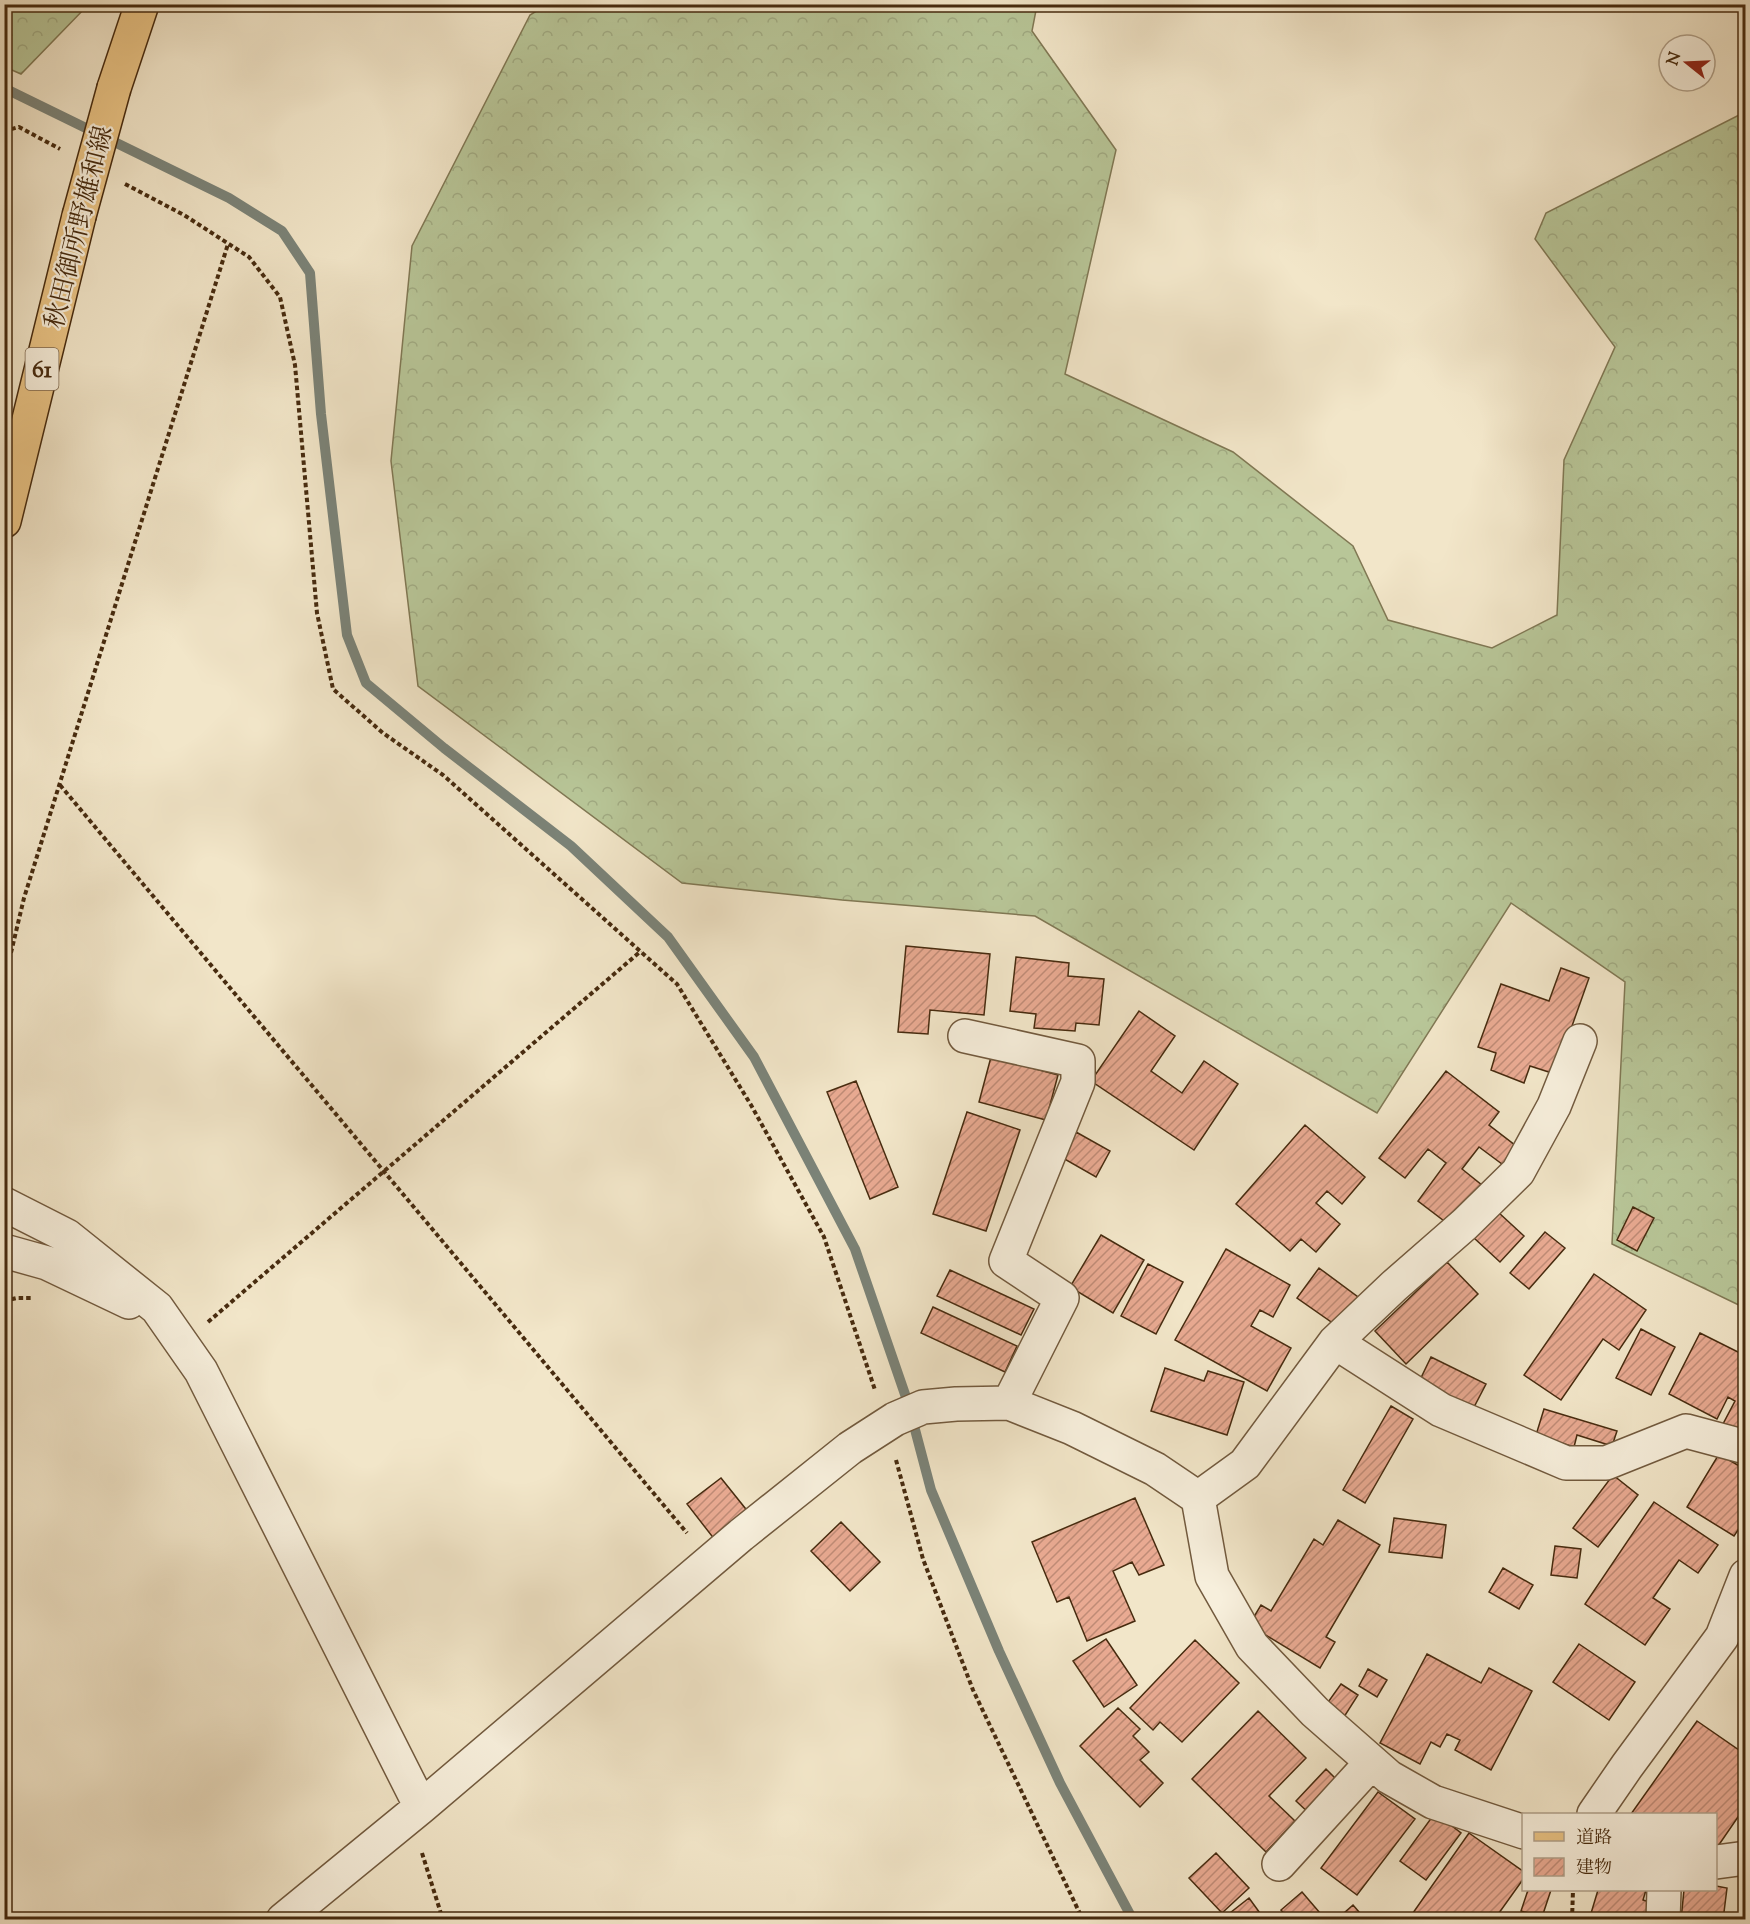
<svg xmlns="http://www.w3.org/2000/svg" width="1750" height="1924" font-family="'Sorts Mill Goudy','Noto Serif JP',serif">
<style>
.forest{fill:url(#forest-crowns);stroke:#807854;stroke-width:1.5}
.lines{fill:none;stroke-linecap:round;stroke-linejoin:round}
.stream{stroke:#7b8378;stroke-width:10}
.building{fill:url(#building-hatch);stroke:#472b0f;stroke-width:1.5}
.street-casing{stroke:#725a3e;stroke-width:36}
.primary-casing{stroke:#472b0f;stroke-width:36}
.path{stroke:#472b0f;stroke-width:4;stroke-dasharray:4.5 3;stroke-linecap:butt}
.street{stroke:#f7efdc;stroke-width:33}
.primary{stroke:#e9c384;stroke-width:33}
.primary-bridge-casing{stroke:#472b0f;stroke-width:36;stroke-linecap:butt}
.primary-bridge{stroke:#e9c384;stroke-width:33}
.labels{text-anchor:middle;stroke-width:4.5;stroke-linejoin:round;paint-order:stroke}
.shield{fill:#f7efdc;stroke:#7c664c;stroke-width:1.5}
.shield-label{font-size:24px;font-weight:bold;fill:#472b0f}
.street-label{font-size:26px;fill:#472b0f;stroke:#f7efdc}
</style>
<defs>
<pattern id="forest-crowns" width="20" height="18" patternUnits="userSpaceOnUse" patternTransform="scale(1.5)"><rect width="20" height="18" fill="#b8c698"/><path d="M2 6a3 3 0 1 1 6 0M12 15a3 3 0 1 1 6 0" fill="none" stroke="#a0aa82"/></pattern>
<pattern id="building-hatch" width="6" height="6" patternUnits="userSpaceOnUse" patternTransform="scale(1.5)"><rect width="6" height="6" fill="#e9aa92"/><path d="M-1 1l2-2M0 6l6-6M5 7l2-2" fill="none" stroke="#bf8b76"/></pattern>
</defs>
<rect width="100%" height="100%" fill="#f2e6c9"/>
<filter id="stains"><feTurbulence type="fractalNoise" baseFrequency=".00333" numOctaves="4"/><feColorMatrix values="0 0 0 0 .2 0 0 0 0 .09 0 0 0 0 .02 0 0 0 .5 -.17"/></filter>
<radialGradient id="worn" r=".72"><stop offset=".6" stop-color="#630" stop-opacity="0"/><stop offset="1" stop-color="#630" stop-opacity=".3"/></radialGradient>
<path class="forest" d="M5,4H88V5L21,74L5,67Z
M546,5H1037L1032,31L1116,150L1065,374L1233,452L1353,546L1388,620L1492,648L1557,615L1564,460L1615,347L1535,239L1546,213L1745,112V1308L1612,1244L1625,982L1511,903L1377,1113L1035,916L842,900L682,883L418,686L391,461L412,246L530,15Z"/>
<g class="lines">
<path class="stream" d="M4,88L229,198L282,231L310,273L321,414L347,635L366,683L444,748L571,846L668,937L754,1057L855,1249L908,1403L931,1490L999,1651L1060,1783L1133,1920"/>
</g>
<path class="building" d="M906,946L990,954L984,1015L930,1010L928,1034L898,1032Z
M1016,957L1069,963L1068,976L1104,979L1099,1025L1076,1023L1075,1031L1034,1028L1036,1014L1010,1011Z
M1561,968L1589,978L1555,1074L1530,1066L1524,1083L1491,1070L1496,1053L1478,1047L1501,984L1549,1001Z
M1139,1011L1175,1036L1151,1071L1182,1093L1204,1061L1238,1084L1194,1150L1091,1081Z
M991,1057L1058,1075L1046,1120L979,1102Z
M1446,1071L1499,1112L1489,1125L1520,1149L1506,1167L1479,1147L1462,1169L1483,1186L1452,1227L1418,1201L1446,1163L1428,1149L1405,1178L1379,1158Z
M856,1081L898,1187L870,1199L827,1092Z
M967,1112L1020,1130L986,1231L933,1214Z
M1305,1125L1365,1177L1342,1204L1327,1191L1316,1203L1340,1224L1316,1252L1301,1239L1290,1251L1236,1204Z
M1076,1132L1110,1151L1096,1177L1061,1157Z
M1633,1207L1654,1218L1637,1251L1617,1240Z
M1498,1212L1524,1236L1500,1262L1474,1238Z
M1545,1232L1565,1248L1529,1289L1510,1273Z
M1101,1235L1144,1260L1113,1313L1070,1287Z
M1226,1249L1290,1285L1273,1317L1260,1310L1251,1326L1291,1348L1267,1391L1175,1340Z
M1447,1262L1478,1294L1406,1364L1375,1331Z
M1148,1264L1183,1282L1156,1334L1121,1316Z
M1319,1268L1358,1297L1337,1326L1297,1298Z
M950,1270L1034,1309L1021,1335L937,1296Z
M1594,1274L1646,1310L1619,1350L1603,1339L1561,1400L1524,1375Z
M933,1307L1017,1346L1005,1372L921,1333Z
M1641,1329L1675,1347L1651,1395L1616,1378Z
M1700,1333L1746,1356V1435L1723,1424L1735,1401L1728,1397L1717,1419L1669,1394Z
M1431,1357L1486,1384L1473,1409L1419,1382Z
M1165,1368L1204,1381L1208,1371L1244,1382L1227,1435L1151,1411Z
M1391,1406L1413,1419L1365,1503L1343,1490Z
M1544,1409L1617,1431L1612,1446L1577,1435L1574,1447L1536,1435Z
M1719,1454L1746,1470V1518L1734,1536L1687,1507Z
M1613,1475L1638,1495L1598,1547L1573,1528Z
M721,1478L749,1513L715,1540L687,1504Z
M1135,1498L1164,1565L1139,1575L1132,1562L1113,1571L1135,1621L1087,1641L1069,1597L1057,1602L1032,1542Z
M1654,1502L1718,1545L1698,1573L1679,1560L1653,1598L1670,1609L1645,1645L1585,1604Z
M1394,1518L1446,1525L1442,1558L1389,1552Z
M1338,1520L1380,1545L1326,1637L1335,1642L1320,1668L1249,1625L1261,1605L1271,1611L1314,1539L1323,1545Z
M841,1522L880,1562L850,1591L811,1551Z
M1555,1546L1581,1549L1577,1578L1551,1575Z
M1503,1568L1533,1585L1519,1609L1489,1592Z
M1106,1639L1137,1685L1104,1707L1073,1661Z
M1195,1640L1239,1683L1182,1742L1160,1722L1153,1730L1130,1708Z
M1579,1644L1635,1682L1609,1720L1553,1682Z
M1427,1654L1481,1683L1489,1668L1532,1691L1491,1770L1455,1750L1460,1740L1447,1734L1440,1747L1431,1742L1420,1764L1380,1743Z
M1368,1669L1387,1680L1377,1697L1359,1686Z
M1341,1684L1358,1695L1344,1717L1326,1705Z
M1118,1708L1140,1729L1133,1736L1149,1752L1140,1760L1163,1783L1140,1807L1080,1746Z
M1258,1711L1306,1758L1269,1796L1295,1821L1266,1852L1192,1779Z
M1697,1721L1746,1755V1818L1740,1814L1716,1849V1814H1631Z
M1326,1769L1341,1784L1311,1815L1296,1801Z
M1378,1792L1415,1819L1357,1895L1321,1868Z
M1435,1813L1461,1833L1426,1880L1400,1861Z
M1469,1833L1524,1872V1878L1494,1920H1408Z
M1216,1853L1249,1888L1222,1913L1189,1878Z
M1716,1886L1727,1888L1723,1920H1681L1684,1890H1716Z
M1528,1890H1551L1542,1917L1521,1911Z
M1598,1890H1646L1643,1900L1653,1903L1647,1920H1589Z
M1302,1892L1326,1920H1289L1281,1910Z
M1249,1898L1265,1920H1221Z
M1353,1905L1366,1920H1336Z"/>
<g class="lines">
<defs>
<path id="street" d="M965,1036L1078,1061V1082L1006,1261L1062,1298L1009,1403
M4,1204L67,1236L157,1308L201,1371L421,1807
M4,1251L47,1263L129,1302
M1335,1342L1441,1410L1566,1463H1606L1686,1431L1746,1447
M1198,1498L1245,1464L1335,1342L1394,1286L1465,1224L1518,1172L1554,1106L1580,1041
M1594,1814L1627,1766L1722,1637L1746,1576
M1716,1862L1746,1858
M1279,1864L1372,1762
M283,1920L421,1807L741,1535L850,1448L895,1419L923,1407L956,1404L1009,1403L1072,1428L1155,1469L1198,1498L1212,1576L1252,1646L1315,1712L1389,1777L1433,1802L1524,1832
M1663,1920L1664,1890"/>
<path id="primary" d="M114,88L142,4
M4,521L79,216"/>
</defs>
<use href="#street" class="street-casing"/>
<use href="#primary" class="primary-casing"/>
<path class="path" d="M4,131L19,127L60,149
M125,184L184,215L249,257L280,297L295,365L317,613L333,689L383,733L443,775L677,984L751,1105L824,1237L875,1390
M60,785L687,1533
M4,982L24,898L228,244
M4,1301L17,1298H32
M208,1322L641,951
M896,1460L923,1559L973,1690L1083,1920
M422,1853L443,1920
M1572,1920L1573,1890"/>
<use href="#street" class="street"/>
<use href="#primary" class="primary"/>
<defs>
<path id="primary-bridge" d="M79,216L114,88"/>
</defs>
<use href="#primary-bridge" class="primary-bridge-casing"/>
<use href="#primary-bridge" class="primary-bridge"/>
</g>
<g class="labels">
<rect class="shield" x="25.5" y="348" width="33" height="42" rx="4.5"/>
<g class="shield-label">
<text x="42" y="377">61</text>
</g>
<g class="street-label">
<text transform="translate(78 227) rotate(-76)" y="9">秋田御所野雄和線</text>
</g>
</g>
<rect width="1750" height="1924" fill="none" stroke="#f2e6c9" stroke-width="24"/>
<rect x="6" y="6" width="1738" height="1912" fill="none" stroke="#472b0f" stroke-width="3"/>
<rect x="12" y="12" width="1726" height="1900" fill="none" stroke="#472b0f" stroke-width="1.5"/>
<rect x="1522" y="1813" width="195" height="78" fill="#f7efdc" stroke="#b1a18a" stroke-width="1.5"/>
<rect x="1534" y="1832" width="30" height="9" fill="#e9c384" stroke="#b1a18a" stroke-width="1.5"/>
<text x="1576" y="1843" font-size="18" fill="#472b0f">道路</text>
<rect x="1534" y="1858" width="30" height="18" fill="url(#building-hatch)" stroke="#b1a18a" stroke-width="1.5"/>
<text x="1576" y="1873" font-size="18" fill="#472b0f">建物</text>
<g transform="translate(1687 63) rotate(288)"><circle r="28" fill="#f7efdc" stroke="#b1a18a" stroke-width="1.5"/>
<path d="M0-4.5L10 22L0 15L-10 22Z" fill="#8f2418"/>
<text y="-9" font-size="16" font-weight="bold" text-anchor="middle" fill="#472b0f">N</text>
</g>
<rect width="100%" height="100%" filter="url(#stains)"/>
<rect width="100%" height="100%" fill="url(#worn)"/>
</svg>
